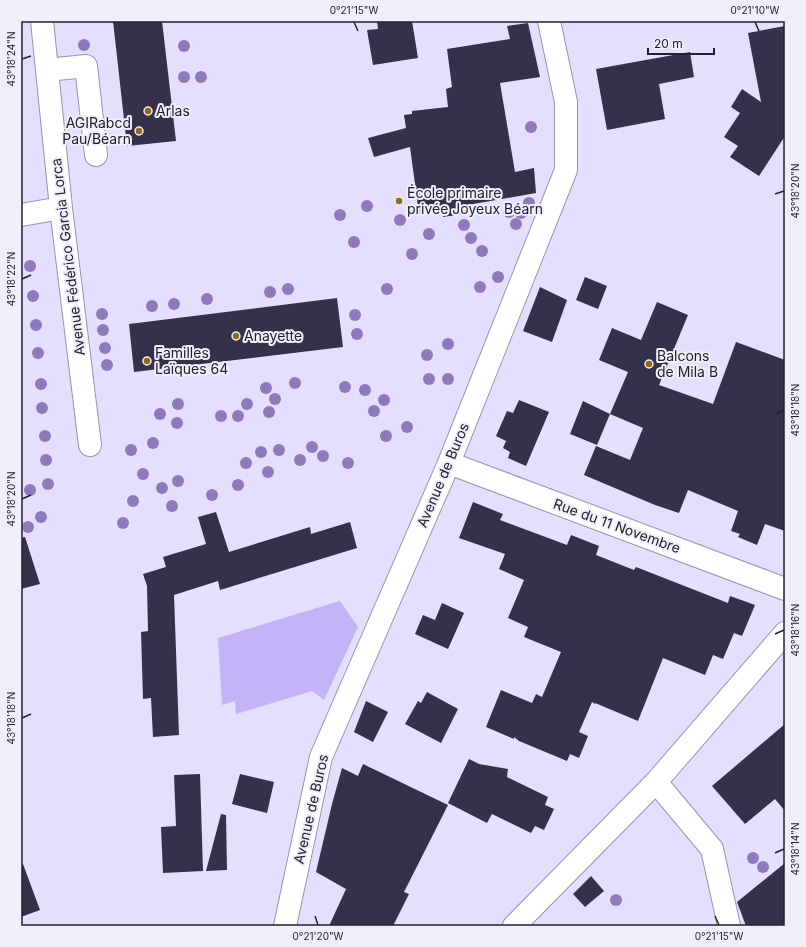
<svg xmlns="http://www.w3.org/2000/svg" width="806" height="947" font-family="Inter,sans-serif">
<style>
.grass{fill:#c1b3f6}
.building{fill:#36304a}
.lines{fill:none;stroke-linecap:round;stroke-linejoin:round}
.minor-casing{stroke:#9993b1;stroke-width:24}
.minor{stroke:#fff;stroke-width:22}
.tree{fill:#8e7aba}
.ticks{fill:none;stroke:#23202c;stroke-width:1.5}
.poi-dot{fill:#906b11;stroke:#f0eefb;stroke-width:1.5}
.labels{text-anchor:middle;stroke-width:4;stroke-linejoin:round;paint-order:stroke}
.poi-label{font-size:14px;fill:#23202c;stroke:#f0eefb;text-anchor:start}
.street-label{font-size:14px;fill:#23202c;stroke:#f0eefb}
.neatline{fill:none;stroke:#23202c;stroke-width:1.5}
.ticks-label{font-size:10px;text-anchor:middle;fill:#23202c}
</style>
<rect width="100%" height="100%" fill="#e4deff"/>
<path class="grass" d="M340,601L358,627L324,700L312,691L236,714L235,701L222,705L218,638Z"/>
<path class="building" d="M113,21H162L176,141L127,146Z
M377,21H412L418,58L373,65L367,30L378,29Z
M528,23L540,77L500,83L515,172L534,168L536,193L462,206L463,214L443,217L442,209L419,214L410,147L374,157L368,138L406,128L404,115L412,114V111L448,107L446,89L452,87L447,49L510,39L507,26Z
M785,26V136L759,176L730,157L738,146L724,137L740,113L731,107L742,89L761,102L748,33Z
M690,52L694,77L659,84L665,119L607,130L596,69Z
M585,277L607,286L598,309L576,300Z
M540,287L567,300L552,342L523,331Z
M337,298L343,347L134,372L129,324Z
M657,302L688,315L659,385L713,404L736,342L785,360V531L765,524L757,545L738,537L740,534L731,531L738,511L688,490L679,513L655,505L584,475L596,446L630,460L643,428L610,414L597,445L570,434L583,401L610,414L628,372L599,360L612,328L641,340Z
M519,400L549,412L526,466L508,458L510,452L503,448L506,441L496,436L507,411L513,413Z
M473,502L503,514L500,520L567,545L571,535L599,546L596,555L634,570L636,567L728,603L730,596L755,605L742,636L734,633L723,659L713,655L705,675L663,658L638,721L595,703V704L592,702L579,732L588,736L579,758L570,754L567,761L519,741L514,737V739L486,727L501,690L532,703L536,694L542,697L561,652L524,637L528,627L508,618L524,580L499,569L505,554L459,538Z
M216,512L229,552L310,527L311,534L350,522L357,548L220,590L218,581L174,595L179,735L153,737L151,698L143,699L141,632L148,631L147,586L143,574L166,567L163,557L206,544L198,517Z
M25,537L40,584L21,589V538Z
M442,603L464,613L448,649L415,634L423,615L435,620Z
M427,692L458,709L441,743L405,724L418,701L421,703Z
M366,701L388,712L373,742L354,732Z
M785,724V811L775,799L745,824L712,786Z
M469,759L479,764L508,769L507,777L548,797L545,805L554,809L544,830L535,826L531,833L492,814L487,823L448,803Z
M363,764L448,805L404,892L409,894L393,926H329L346,889L316,872L332,804L342,768L358,776Z
M200,774L203,871L163,873L161,827L176,826L174,775Z
M240,774L274,782L267,813L232,804Z
M221,814L226,815L227,870L206,871Z
M785,863V926H746L737,902Z
M23,864L40,910L21,917V865Z
M591,876L604,891L585,907L573,894Z"/>
<g class="lines">
<defs>
<path id="minor" d="M42,21L61,208L90,445
M47,70L86,66L96,155
M21,215L61,208
M449,463L785,589
M656,782L712,849L729,926
M285,926L321,757L449,463L566,170V102L549,21
M514,926L656,782L785,633"/>
</defs>
<use href="#minor" class="minor-casing"/>
<use href="#minor" class="minor"/>
</g>
<g class="tree">
<circle cx="84" cy="45" r="6"/>
<circle cx="184" cy="46" r="6"/>
<circle cx="184" cy="77" r="6"/>
<circle cx="201" cy="77" r="6"/>
<circle cx="531" cy="127" r="6"/>
<circle cx="529" cy="203" r="6"/>
<circle cx="367" cy="206" r="6"/>
<circle cx="509" cy="212" r="6"/>
<circle cx="521" cy="213" r="6"/>
<circle cx="340" cy="215" r="6"/>
<circle cx="400" cy="220" r="6"/>
<circle cx="516" cy="224" r="6"/>
<circle cx="464" cy="225" r="6"/>
<circle cx="429" cy="234" r="6"/>
<circle cx="471" cy="238" r="6"/>
<circle cx="354" cy="242" r="6"/>
<circle cx="482" cy="251" r="6"/>
<circle cx="412" cy="254" r="6"/>
<circle cx="30" cy="266" r="6"/>
<circle cx="498" cy="277" r="6"/>
<circle cx="480" cy="287" r="6"/>
<circle cx="288" cy="289" r="6"/>
<circle cx="387" cy="289" r="6"/>
<circle cx="270" cy="292" r="6"/>
<circle cx="33" cy="296" r="6"/>
<circle cx="207" cy="299" r="6"/>
<circle cx="174" cy="304" r="6"/>
<circle cx="152" cy="306" r="6"/>
<circle cx="102" cy="314" r="6"/>
<circle cx="355" cy="315" r="6"/>
<circle cx="36" cy="325" r="6"/>
<circle cx="103" cy="330" r="6"/>
<circle cx="357" cy="334" r="6"/>
<circle cx="448" cy="344" r="6"/>
<circle cx="105" cy="348" r="6"/>
<circle cx="38" cy="353" r="6"/>
<circle cx="427" cy="355" r="6"/>
<circle cx="107" cy="365" r="6"/>
<circle cx="429" cy="379" r="6"/>
<circle cx="448" cy="379" r="6"/>
<circle cx="295" cy="383" r="6"/>
<circle cx="41" cy="384" r="6"/>
<circle cx="345" cy="387" r="6"/>
<circle cx="266" cy="388" r="6"/>
<circle cx="365" cy="390" r="6"/>
<circle cx="275" cy="399" r="6"/>
<circle cx="384" cy="400" r="6"/>
<circle cx="178" cy="404" r="6"/>
<circle cx="247" cy="404" r="6"/>
<circle cx="42" cy="408" r="6"/>
<circle cx="374" cy="411" r="6"/>
<circle cx="269" cy="412" r="6"/>
<circle cx="160" cy="414" r="6"/>
<circle cx="221" cy="416" r="6"/>
<circle cx="238" cy="416" r="6"/>
<circle cx="177" cy="423" r="6"/>
<circle cx="407" cy="427" r="6"/>
<circle cx="45" cy="436" r="6"/>
<circle cx="386" cy="436" r="6"/>
<circle cx="153" cy="443" r="6"/>
<circle cx="312" cy="447" r="6"/>
<circle cx="131" cy="450" r="6"/>
<circle cx="279" cy="450" r="6"/>
<circle cx="261" cy="452" r="6"/>
<circle cx="323" cy="456" r="6"/>
<circle cx="46" cy="460" r="6"/>
<circle cx="300" cy="460" r="6"/>
<circle cx="246" cy="463" r="6"/>
<circle cx="348" cy="463" r="6"/>
<circle cx="268" cy="472" r="6"/>
<circle cx="143" cy="474" r="6"/>
<circle cx="178" cy="481" r="6"/>
<circle cx="48" cy="484" r="6"/>
<circle cx="238" cy="485" r="6"/>
<circle cx="162" cy="488" r="6"/>
<circle cx="30" cy="490" r="6"/>
<circle cx="212" cy="495" r="6"/>
<circle cx="133" cy="501" r="6"/>
<circle cx="172" cy="506" r="6"/>
<circle cx="41" cy="517" r="6"/>
<circle cx="123" cy="523" r="6"/>
<circle cx="28" cy="527" r="6"/>
<circle cx="753" cy="858" r="6"/>
<circle cx="763" cy="867" r="6"/>
<circle cx="616" cy="900" r="6"/>
</g>
<path class="ticks" d="M354,22L358,31M755,22L759,31M22,59L31,56M775,194L784,191M22,279L31,275M775,414L784,410M22,499L31,495M775,634L784,630M22,718L31,714M775,853L784,849M315,916L318,925M715,916L719,925"/>
<g class="poi-dot">
<circle cx="148" cy="111" r="4"/>
<circle cx="139" cy="131" r="4"/>
<circle cx="399" cy="201" r="4"/>
<circle cx="236" cy="336" r="4"/>
<circle cx="147" cy="361" r="4"/>
<circle cx="649" cy="364" r="4"/>
</g>
<g class="labels">
<g class="poi-label">
<text x="156" y="116">Arlas</text>
<text x="131" y="128" text-anchor="end">AGIRabcd<tspan x="131" dy="16">Pau/Béarn</tspan></text>
<text x="407" y="198">École primaire<tspan x="407" dy="16">privée Joyeux Béarn</tspan></text>
<text x="244" y="341">Anayette</text>
<text x="155" y="358">Familles<tspan x="155" dy="16">Laïques 64</tspan></text>
<text x="657" y="361">Balcons<tspan x="657" dy="16">de Mila B</tspan></text>
</g>
<g class="street-label">
<text transform="translate(68 257) rotate(-97)" y="5">Avenue Fédérico Garcia Lorca</text>
<text transform="translate(443 475) rotate(-67)" y="5">Avenue de Buros</text>
<text transform="translate(617 526) rotate(20)" y="5">Rue du 11 Novembre</text>
<text transform="translate(311 809) rotate(-77)" y="5">Avenue de Buros</text>
</g>
</g>
<rect width="806" height="947" fill="none" stroke="#f0eefb" stroke-width="44"/>
<path d="M648 48v6h66v-6" fill="none" stroke="#23202c" stroke-width="2"/>
<text x="654" y="48" font-size="12" fill="#23202c" stroke="#f0eefb" stroke-width="3" paint-order="stroke">20 m</text>
<rect x="22" y="22" width="762" height="903" class="neatline"/>
<g class="ticks-label">
<text x="354" y="14">0°21'15"W</text>
<text x="755" y="14">0°21'10"W</text>
<text transform="translate(11 59) rotate(-90)" y="4">43°18'24"N</text>
<text transform="translate(795 191) rotate(-90)" y="4">43°18'20"N</text>
<text transform="translate(11 279) rotate(-90)" y="4">43°18'22"N</text>
<text transform="translate(795 410) rotate(-90)" y="4">43°18'18"N</text>
<text transform="translate(11 499) rotate(-90)" y="4">43°18'20"N</text>
<text transform="translate(795 630) rotate(-90)" y="4">43°18'16"N</text>
<text transform="translate(11 718) rotate(-90)" y="4">43°18'18"N</text>
<text transform="translate(795 849) rotate(-90)" y="4">43°18'14"N</text>
<text x="318" y="940">0°21'20"W</text>
<text x="719" y="940">0°21'15"W</text>
</g>
</svg>
